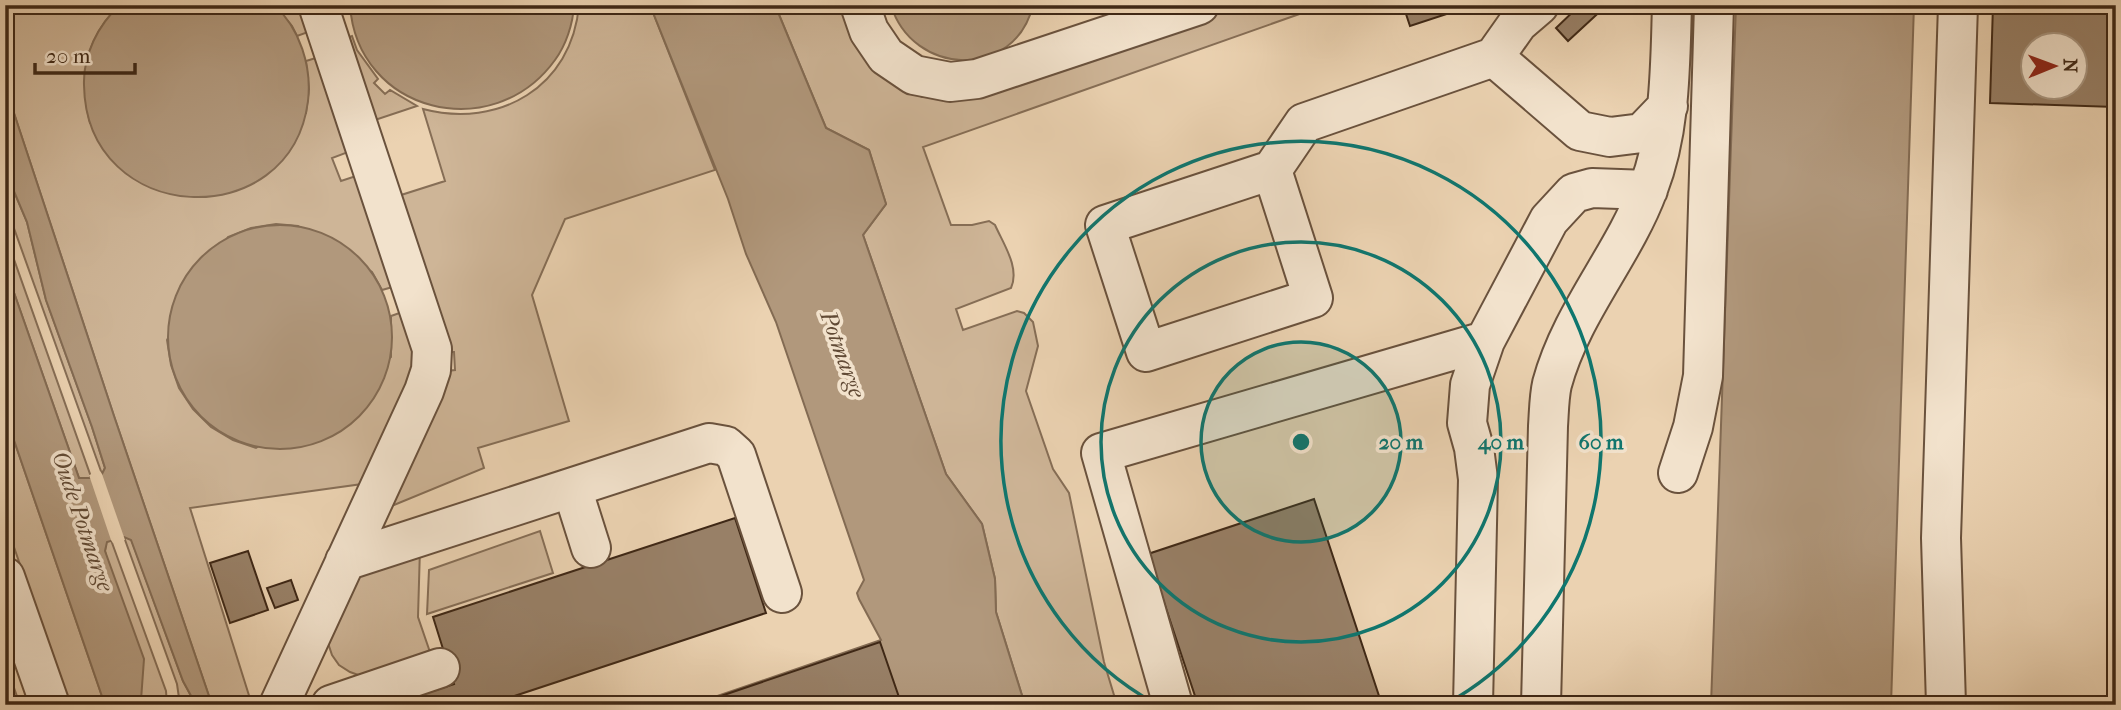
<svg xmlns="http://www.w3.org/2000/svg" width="2121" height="710" font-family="'IM FELL French Canon',serif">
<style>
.green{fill:#ceb597;stroke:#866e56;stroke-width:2}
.water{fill:#b1987c;stroke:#836b53;stroke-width:2}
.pier{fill:#ebd2b1}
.building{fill:#988067;stroke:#3f2816;stroke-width:2;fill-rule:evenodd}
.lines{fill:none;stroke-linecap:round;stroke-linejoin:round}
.minor-casing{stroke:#6a523d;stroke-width:42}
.minor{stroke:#f2e2cc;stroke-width:38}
.ring{fill:none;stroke:#0f766e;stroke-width:3.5}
.labels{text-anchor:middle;stroke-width:7;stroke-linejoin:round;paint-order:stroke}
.water-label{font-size:23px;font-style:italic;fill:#614a35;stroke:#f2e2cc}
.centre{fill:#0f766e;stroke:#f2e2cc;stroke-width:3.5}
.ring-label{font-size:21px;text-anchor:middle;font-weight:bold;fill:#0f766e;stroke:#f2e2cc;stroke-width:7;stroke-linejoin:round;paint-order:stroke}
</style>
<rect width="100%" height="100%" fill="#ebd2b1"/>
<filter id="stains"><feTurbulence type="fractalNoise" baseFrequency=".00286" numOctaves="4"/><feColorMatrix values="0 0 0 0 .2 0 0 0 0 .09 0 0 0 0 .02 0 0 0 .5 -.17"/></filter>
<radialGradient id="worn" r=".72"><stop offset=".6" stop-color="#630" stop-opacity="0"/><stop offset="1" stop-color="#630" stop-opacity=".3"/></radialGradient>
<path class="green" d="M5,5H120C84,38 79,79 90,123L306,113L309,89L306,61L319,57L351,151L332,158L341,181L359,175L396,286L382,290L372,272L298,226L276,224L251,228L228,237L167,340L171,365L179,388L193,409L211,427L233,440L256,448L391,357V316L405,311L415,342L412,380L362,484L190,508L252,705H212L114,416L5,86Z
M274,5H301L311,31L297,36L292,26Z
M579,5H650L715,170L565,219L532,295L569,421L478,448L484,468L394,505L390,500L446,371L455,370L454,352H448L398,196L445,181L423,109C499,129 572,87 579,5Z
M775,5H840L845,18L892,80L922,97L977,93L1239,5H1325L923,147L951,225H972L989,221L995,225C1004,245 1020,268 1011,288L956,309L963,330L1017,311L1024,313L1033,322L1038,346L1026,391L1053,469L1069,493L1104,662L1117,705H1025L996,612L995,579L982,524L946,474L863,235L886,204L869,150L826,128Z
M352,36L357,50L378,79L374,83L385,94L390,90L417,106L372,121L344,39Z
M5,170L27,222L46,300L92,427L105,468L102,474L6,206Z
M5,234L90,474V478H79L5,267Z
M5,414L105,705H68L67,701L5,521Z
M540,531L553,573L427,614L429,570Z
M124,537L131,539L183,681L196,705H180L177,684Z
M111,540L166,691L167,705H130L141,700L105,551L106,542Z
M420,548L418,617L431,655L361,676L350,672L339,665L332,655L328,643L349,579Z
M5,662L20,705H5Z"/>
<path class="water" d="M120,5H274C300,28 312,67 308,101C291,236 86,227 84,85C83,55 98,25 120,5Z
M350,5H574C573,24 566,45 555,60C493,146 357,113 350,5Z
M650,5H775L826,128L869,150L886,204L863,235L946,474L982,524L995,579L996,612L1025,705H691L881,640L859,599L857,593L864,580L776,322L746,254L728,199Z
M891,5H1033C1015,81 912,76 891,5Z
M1736,5H1914L1891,705H1711Z
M5,86L114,416L212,705H196L183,681L131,540L124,537L107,542L105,551L144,659L141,700L130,705H105L5,414V267L79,478H90L102,474L105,468L92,427L46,300L27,222L5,170Z
M168 337a112 112 0 1 1 224 0a112 112 0 1 1-224 0Z"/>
<path class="pier" d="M100,471L102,474L125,540L113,543L111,540L89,475Z"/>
<path class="building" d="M1403,5H1468V7L1410,26Z
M1580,5H1607L1568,41L1556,28Z
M1993,5H2116L2115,107L1990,103ZM2034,46H2076V88H2034Z
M1314,499L1382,705H1198L1148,554Z
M735,518L766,613L487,705H389L454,684L433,617Z
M248,551L268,610L230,623L210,563Z
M291,580L298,600L275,608L267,588Z
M880,642L901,703L695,705L715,698Z"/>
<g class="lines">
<defs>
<path id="minor" d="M860,5L869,31L886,56L914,75L950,82L977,79L1199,5
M1494,57L1580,131L1610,137L1642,133L1668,106
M1272,170L1313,298L1146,352L1105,225L1272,170L1304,123L1494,57L1518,23L1539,5
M1678,473L1693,427L1703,376L1714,5
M572,488L591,548
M345,561L709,443L726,446L736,455L782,593
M5,577L50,705
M279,705L424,391L431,370L432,349L318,5
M331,705L440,668
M1173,705L1101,453L1485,341
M1473,705L1478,479L1474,448L1467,423L1470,385L1485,341L1549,220L1574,193L1592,188L1648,190
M1541,705L1548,426C1549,412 1549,397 1552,384C1571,313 1623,256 1648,189C1671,130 1670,67 1672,5
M1946,705L1941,538L1958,5"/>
</defs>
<use href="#minor" class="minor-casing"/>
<use href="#minor" class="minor"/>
</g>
<circle cx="1301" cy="442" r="100" fill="#0f766e" fill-opacity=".12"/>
<g class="ring">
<circle cx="1301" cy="442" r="100"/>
<circle cx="1301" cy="442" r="200"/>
<path d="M1156 704A300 300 0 1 1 1446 704"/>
</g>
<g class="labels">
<g class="water-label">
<text transform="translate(843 354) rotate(70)" y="8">Potmarge</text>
<text transform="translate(83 521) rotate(71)" y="8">Oude Potmarge</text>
</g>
</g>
<circle cx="1301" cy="442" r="10" class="centre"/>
<g class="ring-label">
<text x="1401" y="449">20 m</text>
<text x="1501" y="449">40 m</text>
<text x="1601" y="449">60 m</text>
</g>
<rect width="2121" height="710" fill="none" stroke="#ebd2b1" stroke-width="28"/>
<rect x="7" y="7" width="2107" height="696" fill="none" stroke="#3f2816" stroke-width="3.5"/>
<rect x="14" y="14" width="2093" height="682" fill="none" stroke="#3f2816" stroke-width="2"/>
<g transform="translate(2054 66) rotate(89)"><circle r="33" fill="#f2e2cc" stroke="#aa9883" stroke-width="2"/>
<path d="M0-5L12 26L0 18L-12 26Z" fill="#8f2418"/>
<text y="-10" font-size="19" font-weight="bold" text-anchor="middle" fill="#3f2816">N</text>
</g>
<path d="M35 63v10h100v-10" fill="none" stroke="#3f2816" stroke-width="3.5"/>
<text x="46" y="63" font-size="21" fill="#3f2816" stroke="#f2e2cc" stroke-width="5" paint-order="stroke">20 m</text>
<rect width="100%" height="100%" filter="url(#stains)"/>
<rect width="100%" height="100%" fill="url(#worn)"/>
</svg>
